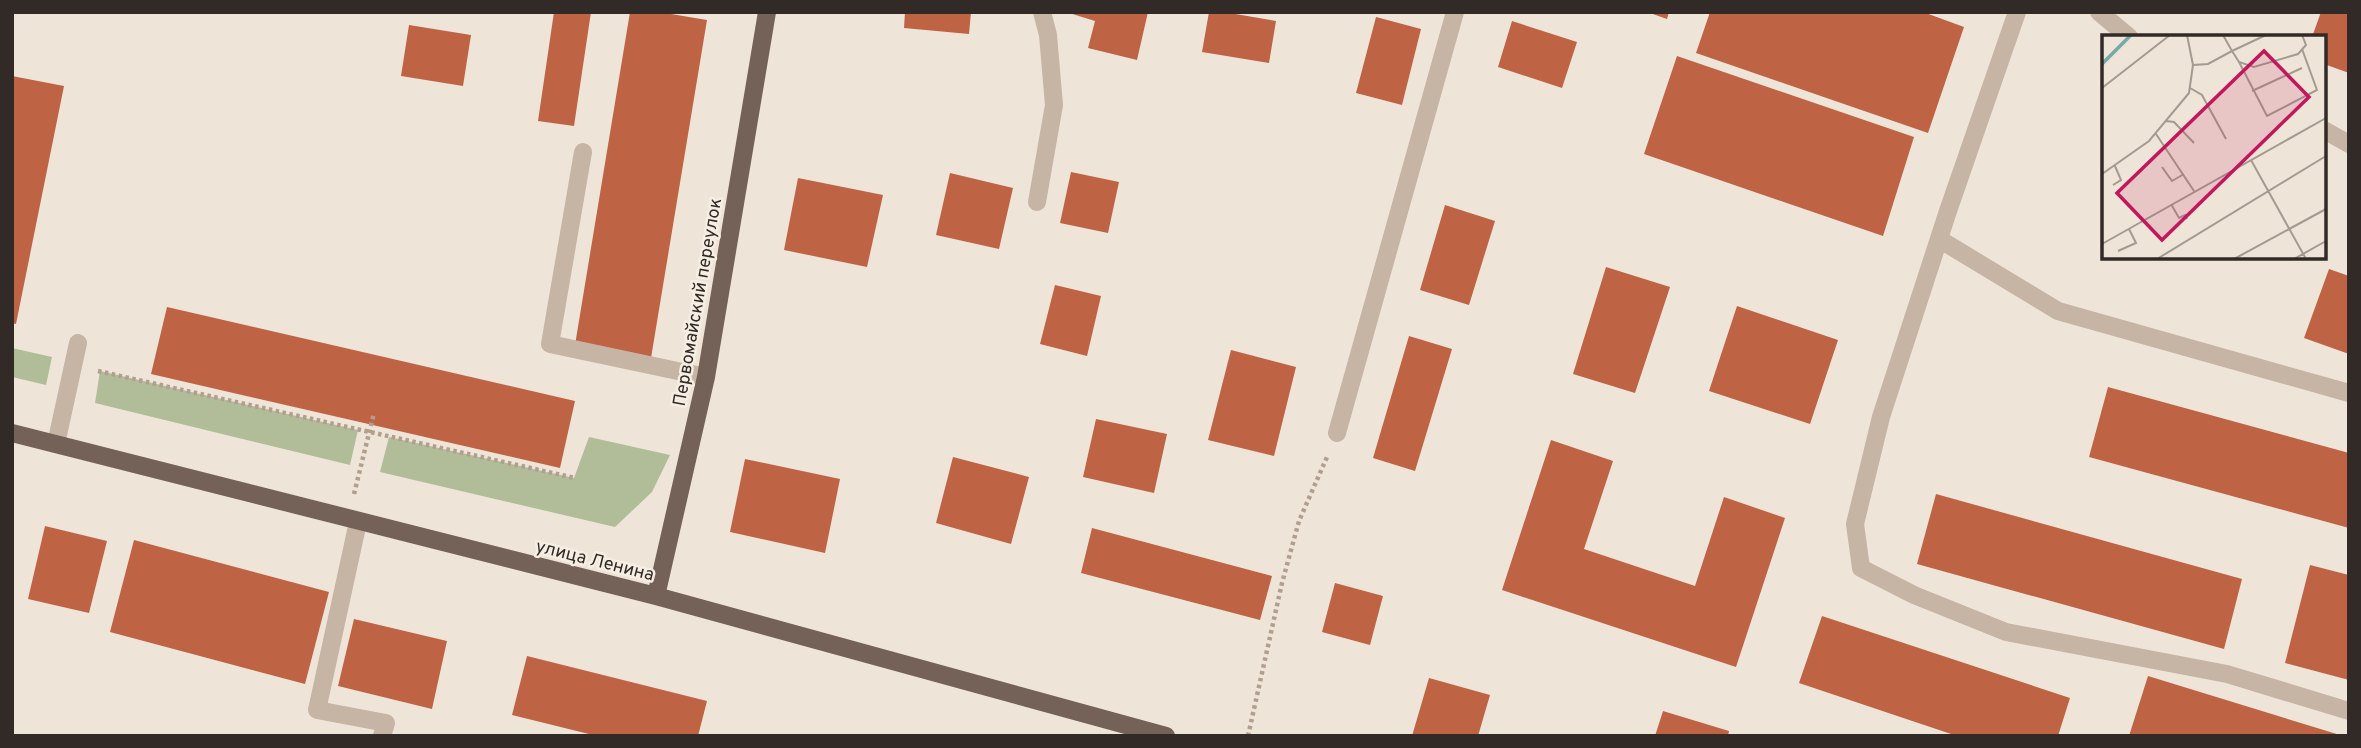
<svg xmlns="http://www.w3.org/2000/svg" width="2361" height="748" font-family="Overpass,sans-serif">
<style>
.green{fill:#b1bd99}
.building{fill:#bf6345}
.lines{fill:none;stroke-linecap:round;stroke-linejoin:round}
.path{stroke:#b29e8f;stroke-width:4.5;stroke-dasharray:3.5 3.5;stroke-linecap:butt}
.minor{stroke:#c6b4a5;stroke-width:18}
.major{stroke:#746157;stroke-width:18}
.labels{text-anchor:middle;stroke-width:5;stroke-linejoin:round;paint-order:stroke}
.street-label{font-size:18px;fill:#322a26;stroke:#f7eee3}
.inset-river{fill:none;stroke:#78a8aa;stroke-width:3.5}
.inset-road{fill:none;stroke:#a39a91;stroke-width:2}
.view{fill:#c2185b;fill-opacity:0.15;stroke:#c2185b;stroke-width:3.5}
.inset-edge{fill:none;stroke:#322a26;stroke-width:3.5}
</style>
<rect width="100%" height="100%" fill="#efe4d8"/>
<path class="green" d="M12,348L52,357L46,385L12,377Z
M100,371L358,430L350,465L95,403Z
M389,437L574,478L589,437L670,455L652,492L615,527L380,472Z"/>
<path class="building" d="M554,12H591L574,126L538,121Z
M630,12H659L707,20L651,358L575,345Z
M905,12H971L969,34L904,28Z
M1066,12H1148L1137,60L1088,48L1095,21Z
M1209,12H1224L1276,21L1269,63L1202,52Z
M1647,12H1669L1667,19Z
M1710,12H1923L1964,27L1928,133L1696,53Z
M2321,12H2349V73L2324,64V37H2312Z
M1376,17L1421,29L1402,105L1356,93Z
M1512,21L1577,42L1562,88L1498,67Z
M409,25L471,35L463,86L401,76Z
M1677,56L1914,137L1883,236L1644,154Z
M12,76L64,86L16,324L12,323Z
M1071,172L1119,182L1108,233L1060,223Z
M950,173L1013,188L999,249L936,235Z
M798,178L883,195L867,267L784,250Z
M1445,205L1495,221L1469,305L1420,290Z
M1606,267L1670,287L1635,393L1573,374Z
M2329,269L2349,276V354L2304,338Z
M1055,285L1101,296L1087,356L1040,344Z
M1737,306L1838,340L1810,424L1709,391Z
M167,307L575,401L560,468L151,374Z
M1409,336L1452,349L1415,471L1373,458Z
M1231,350L1296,367L1274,456L1208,440Z
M2108,387L2349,453V528L2089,457Z
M1096,419L1167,434L1154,493L1083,477Z
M1551,440L1613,461L1584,549L1695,586L1724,497L1785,518L1736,667L1502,590Z
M953,457L1029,477L1011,544L936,523Z
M745,459L840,479L825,553L730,532Z
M1936,494L2242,579L2224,649L1917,564Z
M45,526L107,541L89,613L28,599Z
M1092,528L1272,576L1260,620L1081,573Z
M134,540L329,592L305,684L110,632Z
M2310,565L2349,575V680L2285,663Z
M1335,583L1383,596L1370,645L1322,632Z
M1822,616L2070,698L2058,736H1957L1799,683Z
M354,619L447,641L432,709L338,686Z
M527,656L707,701L698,736H597L512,715Z
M2148,676L2340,735V736H2129Z
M1429,678L1490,695L1478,736H1412Z
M1663,711L1729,731L1728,736H1655Z"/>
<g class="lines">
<path class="path" d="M98,371L575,478
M354,494L374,413
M1248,736L1282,583L1299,521L1327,457"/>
<path class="minor" d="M2017,12L1948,211L1881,417L1855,524L1861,568L1914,595L2006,632L2227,674L2349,711
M2099,12L2129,37
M2324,130L2349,144
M583,152L550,344L706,377
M1037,202L1054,105L1048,35L1042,12
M1939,239L2058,311L2349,393
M1337,433L1455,12
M56,444L78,343
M358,522L317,710L386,723L382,736"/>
<path class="major" d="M12,433L656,596L1166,736
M656,596L706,377L767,12"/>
</g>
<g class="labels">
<g class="street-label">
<text transform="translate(697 302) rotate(-80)" y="6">Первомайский переулок</text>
<text transform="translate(595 560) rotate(14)" y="6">улица Ленина</text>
</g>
</g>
<g transform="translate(2102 35)">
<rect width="224" height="224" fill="#efe4d8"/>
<path class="inset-river" d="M0,29L29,0"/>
<path class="inset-road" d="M164,0L130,16L137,27L152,32L196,19L204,10L200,0M137,27L165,81L215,55L200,14M91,30L106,29L130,16L121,0M0,53L68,0M88,53L100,60L124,104M150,56L200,33M64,86L72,87L92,108M54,99L92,156M149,125L204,224M60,132L70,146L82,139M0,139L47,106L87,58L91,30L85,0M11,150L19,145L13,131M69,169L77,183L83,180L85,184M0,209L224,83M16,216L34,208L27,194M55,224L224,121M132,224L224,174M192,224L224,206"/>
<path class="view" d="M162,16L207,62L60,205L15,158Z"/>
<rect width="224" height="224" class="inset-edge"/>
</g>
<rect width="2361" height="748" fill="none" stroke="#322a26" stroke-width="28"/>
</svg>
